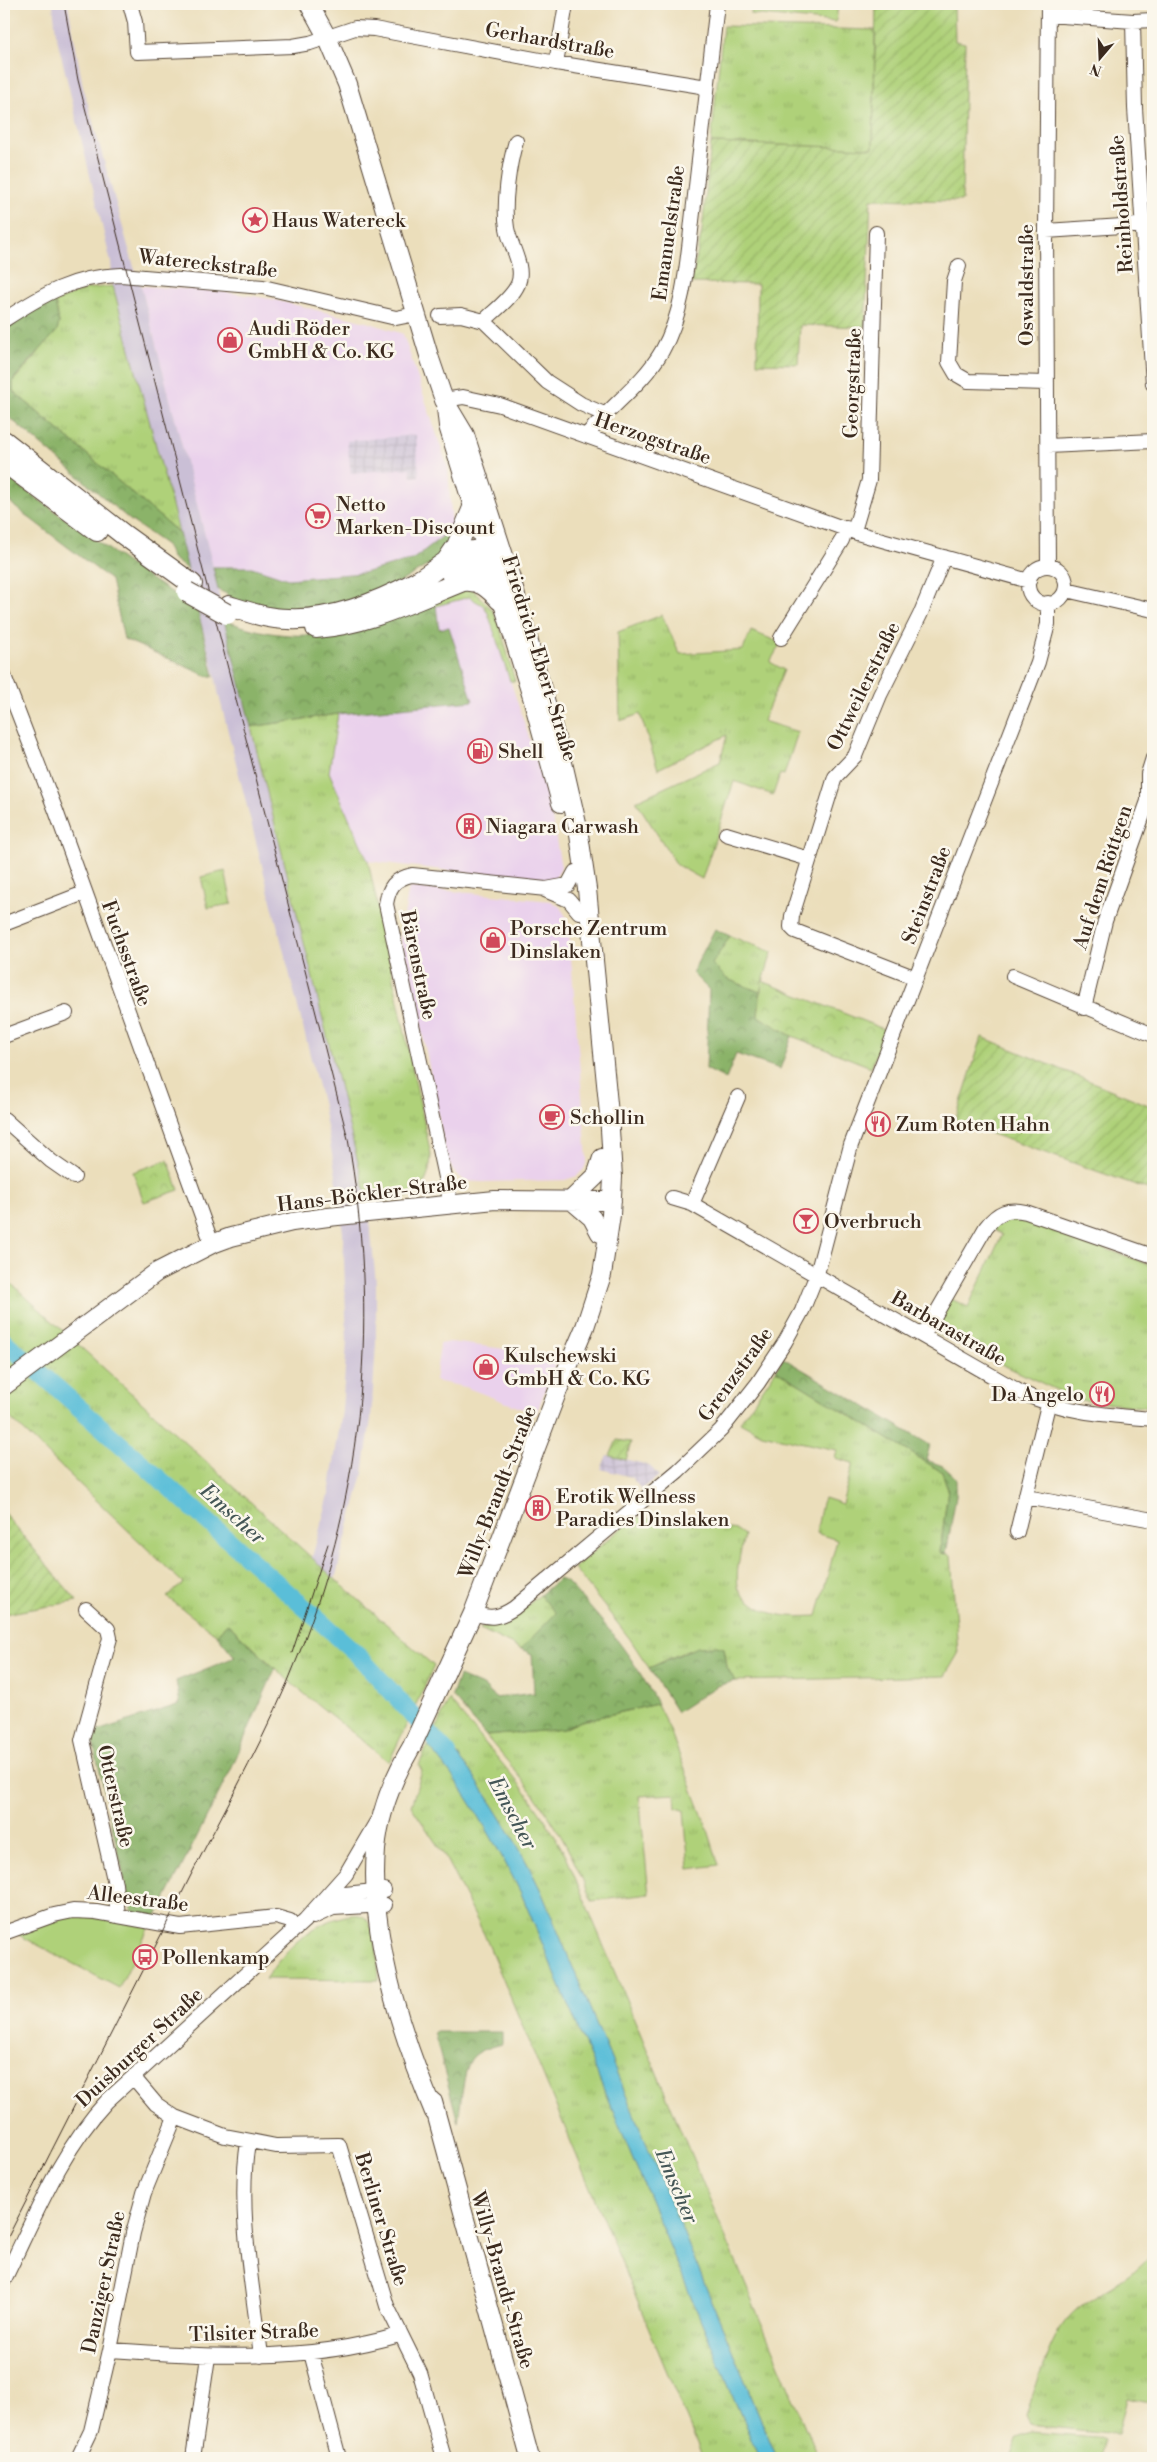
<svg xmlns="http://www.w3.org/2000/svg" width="1157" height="2462" font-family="'Libre Bodoni',serif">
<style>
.built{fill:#ead1ec}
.industrial{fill:url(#industrial-grid)}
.railway{fill:#cabfd6}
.grass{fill:url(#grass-tufts);stroke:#757e4c}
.forest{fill:url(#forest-crowns);stroke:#636e44}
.park{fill:url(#park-crowns);stroke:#757e4c}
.garden{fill:url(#garden-furrows);stroke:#757e4c}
.pitch{fill:#afd179;stroke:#757e4c}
.water{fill:#5abed8;stroke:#4a747b}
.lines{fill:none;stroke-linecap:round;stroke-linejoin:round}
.river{stroke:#5abed8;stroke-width:18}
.minor-casing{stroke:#554536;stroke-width:16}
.major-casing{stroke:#554536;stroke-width:20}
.highway-casing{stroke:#554536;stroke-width:22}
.minor{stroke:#fff;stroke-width:14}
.major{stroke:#fff;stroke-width:18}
.highway{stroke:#fff;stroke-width:20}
.tram{stroke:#3b2a1e;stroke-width:1}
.highway-bridge-casing{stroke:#554536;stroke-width:22;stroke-linecap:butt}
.highway-bridge{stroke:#fff;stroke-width:20}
.labels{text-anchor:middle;stroke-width:5;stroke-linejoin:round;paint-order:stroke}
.street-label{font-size:20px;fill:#3b2a1e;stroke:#fbf7ec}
.poi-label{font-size:20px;fill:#3b2a1e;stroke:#fbf7ec;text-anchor:start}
.water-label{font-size:21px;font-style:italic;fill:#445656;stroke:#fbf7ec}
</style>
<defs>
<pattern id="industrial-grid" width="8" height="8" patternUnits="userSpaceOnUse" patternTransform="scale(1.25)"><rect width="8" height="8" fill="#cabfd6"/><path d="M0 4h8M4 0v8" fill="none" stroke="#aea4b7"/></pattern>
<pattern id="grass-tufts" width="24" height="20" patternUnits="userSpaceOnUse" patternTransform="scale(1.25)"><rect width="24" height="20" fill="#afd179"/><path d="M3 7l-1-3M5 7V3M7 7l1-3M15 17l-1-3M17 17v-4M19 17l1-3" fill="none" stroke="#97b468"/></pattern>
<pattern id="forest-crowns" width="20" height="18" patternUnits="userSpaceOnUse" patternTransform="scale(1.25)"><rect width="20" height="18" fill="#8bb369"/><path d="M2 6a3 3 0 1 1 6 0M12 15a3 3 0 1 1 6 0" fill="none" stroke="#739256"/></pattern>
<pattern id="park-crowns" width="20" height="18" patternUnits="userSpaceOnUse" patternTransform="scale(1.25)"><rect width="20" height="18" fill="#afd179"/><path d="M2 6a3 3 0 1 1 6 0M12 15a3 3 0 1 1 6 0" fill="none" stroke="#97b468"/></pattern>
<pattern id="garden-furrows" width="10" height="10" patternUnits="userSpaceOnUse" patternTransform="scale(1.25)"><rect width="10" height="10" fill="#afd179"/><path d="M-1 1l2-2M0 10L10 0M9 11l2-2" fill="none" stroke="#97b468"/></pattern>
</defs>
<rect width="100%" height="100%" fill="#fbf7ec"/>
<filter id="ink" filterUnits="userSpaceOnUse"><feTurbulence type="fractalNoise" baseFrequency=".02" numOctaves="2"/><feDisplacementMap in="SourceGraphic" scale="10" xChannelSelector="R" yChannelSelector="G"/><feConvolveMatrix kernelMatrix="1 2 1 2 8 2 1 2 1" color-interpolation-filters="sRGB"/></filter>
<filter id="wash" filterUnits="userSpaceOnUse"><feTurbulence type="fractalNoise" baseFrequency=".0096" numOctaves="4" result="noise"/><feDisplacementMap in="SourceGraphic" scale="20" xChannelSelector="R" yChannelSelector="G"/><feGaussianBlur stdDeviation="1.12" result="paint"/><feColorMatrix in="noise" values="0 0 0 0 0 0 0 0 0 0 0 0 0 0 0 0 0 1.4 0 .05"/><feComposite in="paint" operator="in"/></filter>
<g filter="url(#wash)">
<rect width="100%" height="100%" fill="#ebdebb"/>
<path class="built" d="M141,286L219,291L271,299L370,323L403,334L448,468L452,529L412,560L363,573L288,579L252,567H213Z
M469,597L484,606L488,613L548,795L561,867L553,883L368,861L329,772L338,714L472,701L449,627L439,629L436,606Z
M409,887L551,901L560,907L568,920L587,1160L584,1169L577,1176L565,1180L482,1182L465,1181L453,1171L446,1156L425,1046L400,939Z
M450,1342L558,1356L536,1414L465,1387L435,1381L440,1344Z"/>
<path class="industrial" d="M416,435L419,476L411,477L410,468L351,473L347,441Z
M607,1455L649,1465L659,1476L641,1489L631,1477L601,1469Z"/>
<path class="railway" d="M53,4H68L83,87L134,267L141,286L213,567L224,620L368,1203L376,1283V1344L371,1419L363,1474L335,1579L312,1558L329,1495L333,1468L342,1411L347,1342L343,1233L336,1175L323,1106L214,676L220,694L113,286L111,263L56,34Z"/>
<path class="grass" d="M723,26L875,30L873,148L711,143Z
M113,286L173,509L179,533L13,391V381L35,357L59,323L55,302L86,289Z
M472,587C475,596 488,602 494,613C504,634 508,659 515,681H510L488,613L484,606L469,597L436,606L427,605Z
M662,615L680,654L743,650L751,631L781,643L770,662L784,670L763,721L798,732L784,775L780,774L773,795L734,781L702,879L677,865L636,801L720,762L727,735L658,769L640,714L620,721L618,632Z
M338,714L329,772L368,861L431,1155C428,1201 407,1198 368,1203L251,727Z
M730,936L772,952L760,992L727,979L711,964Z
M1004,1217L1029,1221L1153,1266V1408L1078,1400L935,1333L949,1298L968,1307L1002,1235L991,1228Z
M4,1277L335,1579L434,1666L389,1762L291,1683L227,1623L217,1635L167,1597L183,1583L4,1412Z
M776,1370L942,1472L948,1489L940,1552L951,1555L958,1654L945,1676L735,1681L727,1667L724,1648C698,1641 672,1658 649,1668L630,1639L574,1568L635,1517L737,1530L744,1535C741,1552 734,1574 739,1590C741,1595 746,1598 750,1601C770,1618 792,1617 817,1616L837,1540L816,1533L822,1503L824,1498L842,1504L853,1463L835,1458L837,1450L762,1434L740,1422Z
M540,1595L557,1613L521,1649L480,1629L486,1625L508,1621Z
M449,1700L526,1792L546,1821L566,1856L818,2458H777L541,1891C513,1832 478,1778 436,1728Z
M657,1704L669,1728L708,1830L719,1865L689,1869L684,1810L676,1808L675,1794L639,1796L649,1894L592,1901C579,1871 566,1842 548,1815C530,1787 508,1762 486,1736L564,1729L581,1721Z
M428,1745C466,1789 495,1842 521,1893L759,2458H703L484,1934L444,1855L411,1806L422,1771L419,1765Z
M350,1915C354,1915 359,1914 362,1916C377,1922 378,1966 379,1980L265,1979C288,1947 310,1923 350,1915Z
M1153,2251V2403L1127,2397L1118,2434L1030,2425L1026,2416C1037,2386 1048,2340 1069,2317C1091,2292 1133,2281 1153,2251Z
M1032,2432L1096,2437L1104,2440L1099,2458H1010L1018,2437Z"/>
<path class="forest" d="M55,302L59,323L57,331L13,380V391L179,533L188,570L172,558L166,545L130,520L4,413V328L40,305Z
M4,475L149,578L197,608L214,676H207L124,639L111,580L15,507L4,495Z
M452,529L457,537L447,554L383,592L300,614L230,600L227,594L218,590L213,567H252L288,579L363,573L412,560Z
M427,605L436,606L439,629L449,627L473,701L338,714L251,727L224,620C305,651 349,629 427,605Z
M715,929L730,936L712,964L727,979L760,992L758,1016L792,1036L780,1069L736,1054L726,1079L706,1069L709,990L692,973Z
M783,1358L930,1445L926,1460L943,1466L956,1478V1496L946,1554L940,1553L948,1489L942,1472L776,1370Z
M559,1579L567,1582C603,1621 633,1655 657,1704L581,1721L564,1729L486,1736L452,1696L459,1676L485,1687L495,1698L534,1693L532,1654L521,1649L556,1613L540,1595Z
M227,1623L275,1669L231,1769L155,1920L133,1917L91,1733L180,1704L176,1681L235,1657L217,1635Z
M717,1646L724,1648L727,1667L735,1681L717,1686L677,1712L649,1668L697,1647Z
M434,2032H502V2044C492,2047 481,2049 473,2057C463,2067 461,2106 458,2122Z"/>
<path class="park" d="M225,871L232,904L208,908L201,877Z
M762,981L886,1030L871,1067L792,1036L758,1016Z
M168,1160L179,1190L144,1202L133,1172Z"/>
<path class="garden" d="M876,4H954L955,41L965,43L962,201L871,199L865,327L800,325L798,364L757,363L758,284L691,283L702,231L711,143L873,148Z
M982,1037L1153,1107V1191L955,1121Z
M617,1440L631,1442L626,1460L610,1456Z
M4,1513L77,1601L4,1614Z"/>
<path class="pitch" d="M752,4H838L836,22L751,14Z
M85,1916L149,1927L119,1988L17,1934L64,1917Z"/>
<path class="water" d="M436,1728C478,1778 513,1832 541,1891L777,2458H759L521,1893C495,1842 466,1789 428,1745Z"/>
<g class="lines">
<path class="river" d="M4,1341L357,1654L448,1754"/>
</g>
</g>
<g filter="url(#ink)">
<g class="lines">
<defs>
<path id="minor" d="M130,4L135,22L137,52L293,46L310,43L355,28L374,29L556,63L707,87
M1048,15L1133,21L1153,20
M1133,21L1135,108L1153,384
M556,63L566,4
M1046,231L1153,224
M959,266L954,281L949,362L956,374L968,381L1047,383
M440,316L461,315L484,321L547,382L581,404L604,414
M4,320C42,295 74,276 121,275L263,287L396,318L416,314
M484,321C494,311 512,298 518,284C525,266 510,246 507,228C503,204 509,164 516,141
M444,400L463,397L500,405L857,533L1029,581
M586,436C610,406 643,384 662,351C686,309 688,251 694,204C702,137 709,70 717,4
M1048,446L1153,441
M854,531L869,480L876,233
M1048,566L1046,231L1048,4
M1028 585a19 19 0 1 1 38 0a19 19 0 1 1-38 0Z
M1066,590L1153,610
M781,638L842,540L846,528
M4,676L56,811L212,1244
M726,834L809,859
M545,890L569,900L579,912
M4,924L84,893
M1013,976L1153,1035
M916,978L795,931L791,927L792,916L835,777L855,756L880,695L920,615L944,557
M1084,1008L1105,921L1148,801V774L1153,758
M4,1036L66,1013
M4,1119L51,1161L74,1177
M672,1198L692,1204L1022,1393C1066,1413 1106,1415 1153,1419
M692,1204L738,1097
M451,1205L386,904C389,887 394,879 412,875L546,889L568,885L575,872
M923,1336L986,1227C998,1212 1007,1208 1026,1212L1153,1256
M1026,1497L1153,1520
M1017,1532L1048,1405
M86,1609L108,1629L110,1638L82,1740L115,1884L118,1916
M473,1613C490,1619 499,1618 514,1608L678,1471L721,1430L758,1383L785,1342L802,1311L817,1274L851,1145L1038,662L1048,624V603
M324,1900L345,1894L384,1890
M313,1917L333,1908L385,1905
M4,1933L54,1915L73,1911L96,1912L180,1927L276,1917L290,1921L296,1929
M134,2078L156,2104L175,2117L225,2136L276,2146L339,2145L387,2306L420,2373L444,2458
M248,2142C237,2212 253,2287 261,2356
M4,2280C34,2219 60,2151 107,2101L305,1920L346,1874L377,1821
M110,2350C207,2357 305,2363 399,2335
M311,2353L339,2458
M78,2458L91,2431L110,2350L133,2233L144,2193L175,2117
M193,2458L208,2357"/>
<path id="major" d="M309,4L327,37L347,84L430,359L444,400L465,435L508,568L564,767L578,828L587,889L609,1114L613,1177L611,1215L602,1275L585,1327L558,1390L473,1613L412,1746C393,1778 379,1813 376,1850C369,1936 401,2034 434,2112
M446,408L448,426L532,697L561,803
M571,1200L596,1176L602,1158
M571,1200L592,1218L600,1233
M4,1386L157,1272L212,1244L231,1237L292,1222L328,1217L495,1200L612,1201
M433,2102L530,2458"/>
<path id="highway" d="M4,441L124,535L192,584
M4,462L97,531
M446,562L457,546L473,508
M452,576L489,563
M229,606C248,612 268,619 288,619C331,621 379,602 416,582C435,572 451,553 473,551C489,549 495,554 500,569
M316,628C369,624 415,600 463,581C480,579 489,588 500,600"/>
</defs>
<use href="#minor" class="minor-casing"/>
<use href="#major" class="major-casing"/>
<use href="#highway" class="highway-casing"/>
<use href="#minor" class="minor"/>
<use href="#major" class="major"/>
<use href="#highway" class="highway"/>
<path class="tram" d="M292,1653L328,1544
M4,2245C66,2121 130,1998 192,1873C229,1801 270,1729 299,1654C365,1487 379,1314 348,1139L78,80L64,4"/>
<defs>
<path id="highway-bridge" d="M187,592L227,614"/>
</defs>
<use href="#highway-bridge" class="highway-bridge-casing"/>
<use href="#highway-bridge" class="highway-bridge"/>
</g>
</g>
<defs>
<symbol id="sight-ring" viewBox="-11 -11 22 22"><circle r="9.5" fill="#fbf7ec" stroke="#d1495b" stroke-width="1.5"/><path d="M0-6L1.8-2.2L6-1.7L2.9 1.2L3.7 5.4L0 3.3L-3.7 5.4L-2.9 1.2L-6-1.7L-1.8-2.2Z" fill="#d1495b"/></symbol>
<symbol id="shop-ring" viewBox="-11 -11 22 22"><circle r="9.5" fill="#fbf7ec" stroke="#d1495b" stroke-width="1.5"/><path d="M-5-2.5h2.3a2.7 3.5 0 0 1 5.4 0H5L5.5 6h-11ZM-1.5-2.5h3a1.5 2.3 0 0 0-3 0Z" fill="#d1495b"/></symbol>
<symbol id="supermarket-ring" viewBox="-11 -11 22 22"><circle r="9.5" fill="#fbf7ec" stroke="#d1495b" stroke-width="1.5"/><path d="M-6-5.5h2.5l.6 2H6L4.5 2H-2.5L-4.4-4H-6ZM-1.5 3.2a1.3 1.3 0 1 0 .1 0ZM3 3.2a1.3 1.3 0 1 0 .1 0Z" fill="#d1495b"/></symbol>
<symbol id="fuel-ring" viewBox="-11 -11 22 22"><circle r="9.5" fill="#fbf7ec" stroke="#d1495b" stroke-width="1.5"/><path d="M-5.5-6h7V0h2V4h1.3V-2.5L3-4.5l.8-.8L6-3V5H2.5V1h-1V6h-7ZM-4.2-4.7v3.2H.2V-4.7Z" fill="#d1495b"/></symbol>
<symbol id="building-ring" viewBox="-11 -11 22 22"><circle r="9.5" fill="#fbf7ec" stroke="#d1495b" stroke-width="1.5"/><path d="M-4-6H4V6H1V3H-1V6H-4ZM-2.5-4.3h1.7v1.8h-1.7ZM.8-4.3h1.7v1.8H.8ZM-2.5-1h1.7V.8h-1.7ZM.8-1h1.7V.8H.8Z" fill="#d1495b"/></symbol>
<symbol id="cafe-ring" viewBox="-11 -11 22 22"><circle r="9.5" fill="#fbf7ec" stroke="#d1495b" stroke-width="1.5"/><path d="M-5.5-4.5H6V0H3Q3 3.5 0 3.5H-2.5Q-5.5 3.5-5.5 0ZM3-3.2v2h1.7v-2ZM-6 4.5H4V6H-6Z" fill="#d1495b"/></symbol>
<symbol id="restaurant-ring" viewBox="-11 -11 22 22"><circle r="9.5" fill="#fbf7ec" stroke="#d1495b" stroke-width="1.5"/><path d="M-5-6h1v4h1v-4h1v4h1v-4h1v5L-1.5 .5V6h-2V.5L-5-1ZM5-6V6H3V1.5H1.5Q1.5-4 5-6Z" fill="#d1495b"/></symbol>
<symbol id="bar-ring" viewBox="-11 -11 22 22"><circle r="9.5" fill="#fbf7ec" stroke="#d1495b" stroke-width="1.5"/><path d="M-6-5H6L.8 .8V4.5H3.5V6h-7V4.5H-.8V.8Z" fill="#d1495b"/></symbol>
<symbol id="bus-ring" viewBox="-11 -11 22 22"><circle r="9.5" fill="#fbf7ec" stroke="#d1495b" stroke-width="1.5"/><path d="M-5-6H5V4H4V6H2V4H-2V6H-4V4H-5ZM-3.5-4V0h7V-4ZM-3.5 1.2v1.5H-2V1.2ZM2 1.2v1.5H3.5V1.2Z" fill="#d1495b"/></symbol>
</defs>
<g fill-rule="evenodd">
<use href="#sight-ring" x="241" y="206" width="28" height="28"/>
<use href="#shop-ring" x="216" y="326" width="28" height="28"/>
<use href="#supermarket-ring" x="304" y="502" width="28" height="28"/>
<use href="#fuel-ring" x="466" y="737" width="28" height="28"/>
<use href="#building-ring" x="455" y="812" width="28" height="28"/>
<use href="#shop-ring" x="479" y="926" width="28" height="28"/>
<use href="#cafe-ring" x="538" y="1103" width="28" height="28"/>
<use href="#restaurant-ring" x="864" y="1110" width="28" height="28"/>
<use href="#bar-ring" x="792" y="1207" width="28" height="28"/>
<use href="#shop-ring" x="472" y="1353" width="28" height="28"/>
<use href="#restaurant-ring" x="1088" y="1380" width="28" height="28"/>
<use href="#building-ring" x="524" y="1494" width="28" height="28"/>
<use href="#bus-ring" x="131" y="1943" width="28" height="28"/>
</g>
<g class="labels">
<g class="street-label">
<text transform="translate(550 40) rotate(10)" y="7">Gerhardstraße</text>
<text transform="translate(1121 204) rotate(-94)" y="7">Reinholdstraße</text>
<text transform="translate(668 233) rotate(-82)" y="7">Emanuelstraße</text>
<text transform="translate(208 263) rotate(6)" y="7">Watereckstraße</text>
<text transform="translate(1026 285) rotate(-90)" y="7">Oswaldstraße</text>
<text transform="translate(852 383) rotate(-88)" y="7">Georgstraße</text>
<text transform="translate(653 438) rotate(19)" y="7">Herzogstraße</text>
<text transform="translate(540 658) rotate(73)" y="7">Friedrich-Ebert-Straße</text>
<text transform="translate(863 686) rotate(-64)" y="7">Ottweilerstraße</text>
<text transform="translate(1102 877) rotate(-72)" y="7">Auf dem Röttgen</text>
<text transform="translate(926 895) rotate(-69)" y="7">Steinstraße</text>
<text transform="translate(127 953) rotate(70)" y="7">Fuchsstraße</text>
<text transform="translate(419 965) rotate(78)" y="7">Bärenstraße</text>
<text transform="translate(372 1193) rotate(-7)" y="7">Hans-Böckler-Straße</text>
<text transform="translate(949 1328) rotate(30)" y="7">Barbarastraße</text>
<text transform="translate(735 1374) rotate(-54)" y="7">Grenzstraße</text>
<text transform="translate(497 1492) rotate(-69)" y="7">Willy-Brandt-Straße</text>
<text transform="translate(116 1796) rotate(77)" y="7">Otterstraße</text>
<text transform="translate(138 1898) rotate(7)" y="7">Alleestraße</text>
<text transform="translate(139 2047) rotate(-43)" y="7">Duisburger Straße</text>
<text transform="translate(382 2219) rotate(73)" y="7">Berliner Straße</text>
<text transform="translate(503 2280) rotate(74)" y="7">Willy-Brandt-Straße</text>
<text transform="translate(103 2282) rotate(-78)" y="7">Danziger Straße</text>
<text transform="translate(254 2332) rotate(-2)" y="7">Tilsiter Straße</text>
</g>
<g class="poi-label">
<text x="272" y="227">Haus Watereck</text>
<text x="248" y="335">Audi Röder<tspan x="248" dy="23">GmbH &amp; Co. KG</tspan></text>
<text x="336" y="511">Netto<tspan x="336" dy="23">Marken-Discount</tspan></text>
<text x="498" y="758">Shell</text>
<text x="486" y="833">Niagara Carwash</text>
<text x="510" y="935">Porsche Zentrum<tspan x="510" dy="23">Dinslaken</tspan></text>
<text x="570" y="1124">Schollin</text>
<text x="896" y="1131">Zum Roten Hahn</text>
<text x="824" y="1228">Overbruch</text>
<text x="504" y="1362">Kulschewski<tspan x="504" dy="23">GmbH &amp; Co. KG</tspan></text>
<text x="1084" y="1401" text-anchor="end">Da Angelo</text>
<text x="556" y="1503">Erotik Wellness<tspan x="556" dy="23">Paradies Dinslaken</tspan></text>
<text x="162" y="1964">Pollenkamp</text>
</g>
<g class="water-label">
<text transform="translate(233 1514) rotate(42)" y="7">Emscher</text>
<text transform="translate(513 1813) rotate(62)" y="7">Emscher</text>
<text transform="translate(677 2186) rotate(67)" y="7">Emscher</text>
</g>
</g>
<rect width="1157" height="2462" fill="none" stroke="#fbf7ec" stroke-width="20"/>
<g transform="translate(1100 58) rotate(199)" stroke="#fbf7ec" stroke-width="4" paint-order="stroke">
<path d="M0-4L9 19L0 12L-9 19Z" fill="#3b2a1e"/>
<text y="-8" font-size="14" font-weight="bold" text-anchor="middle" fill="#3b2a1e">N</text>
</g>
</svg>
